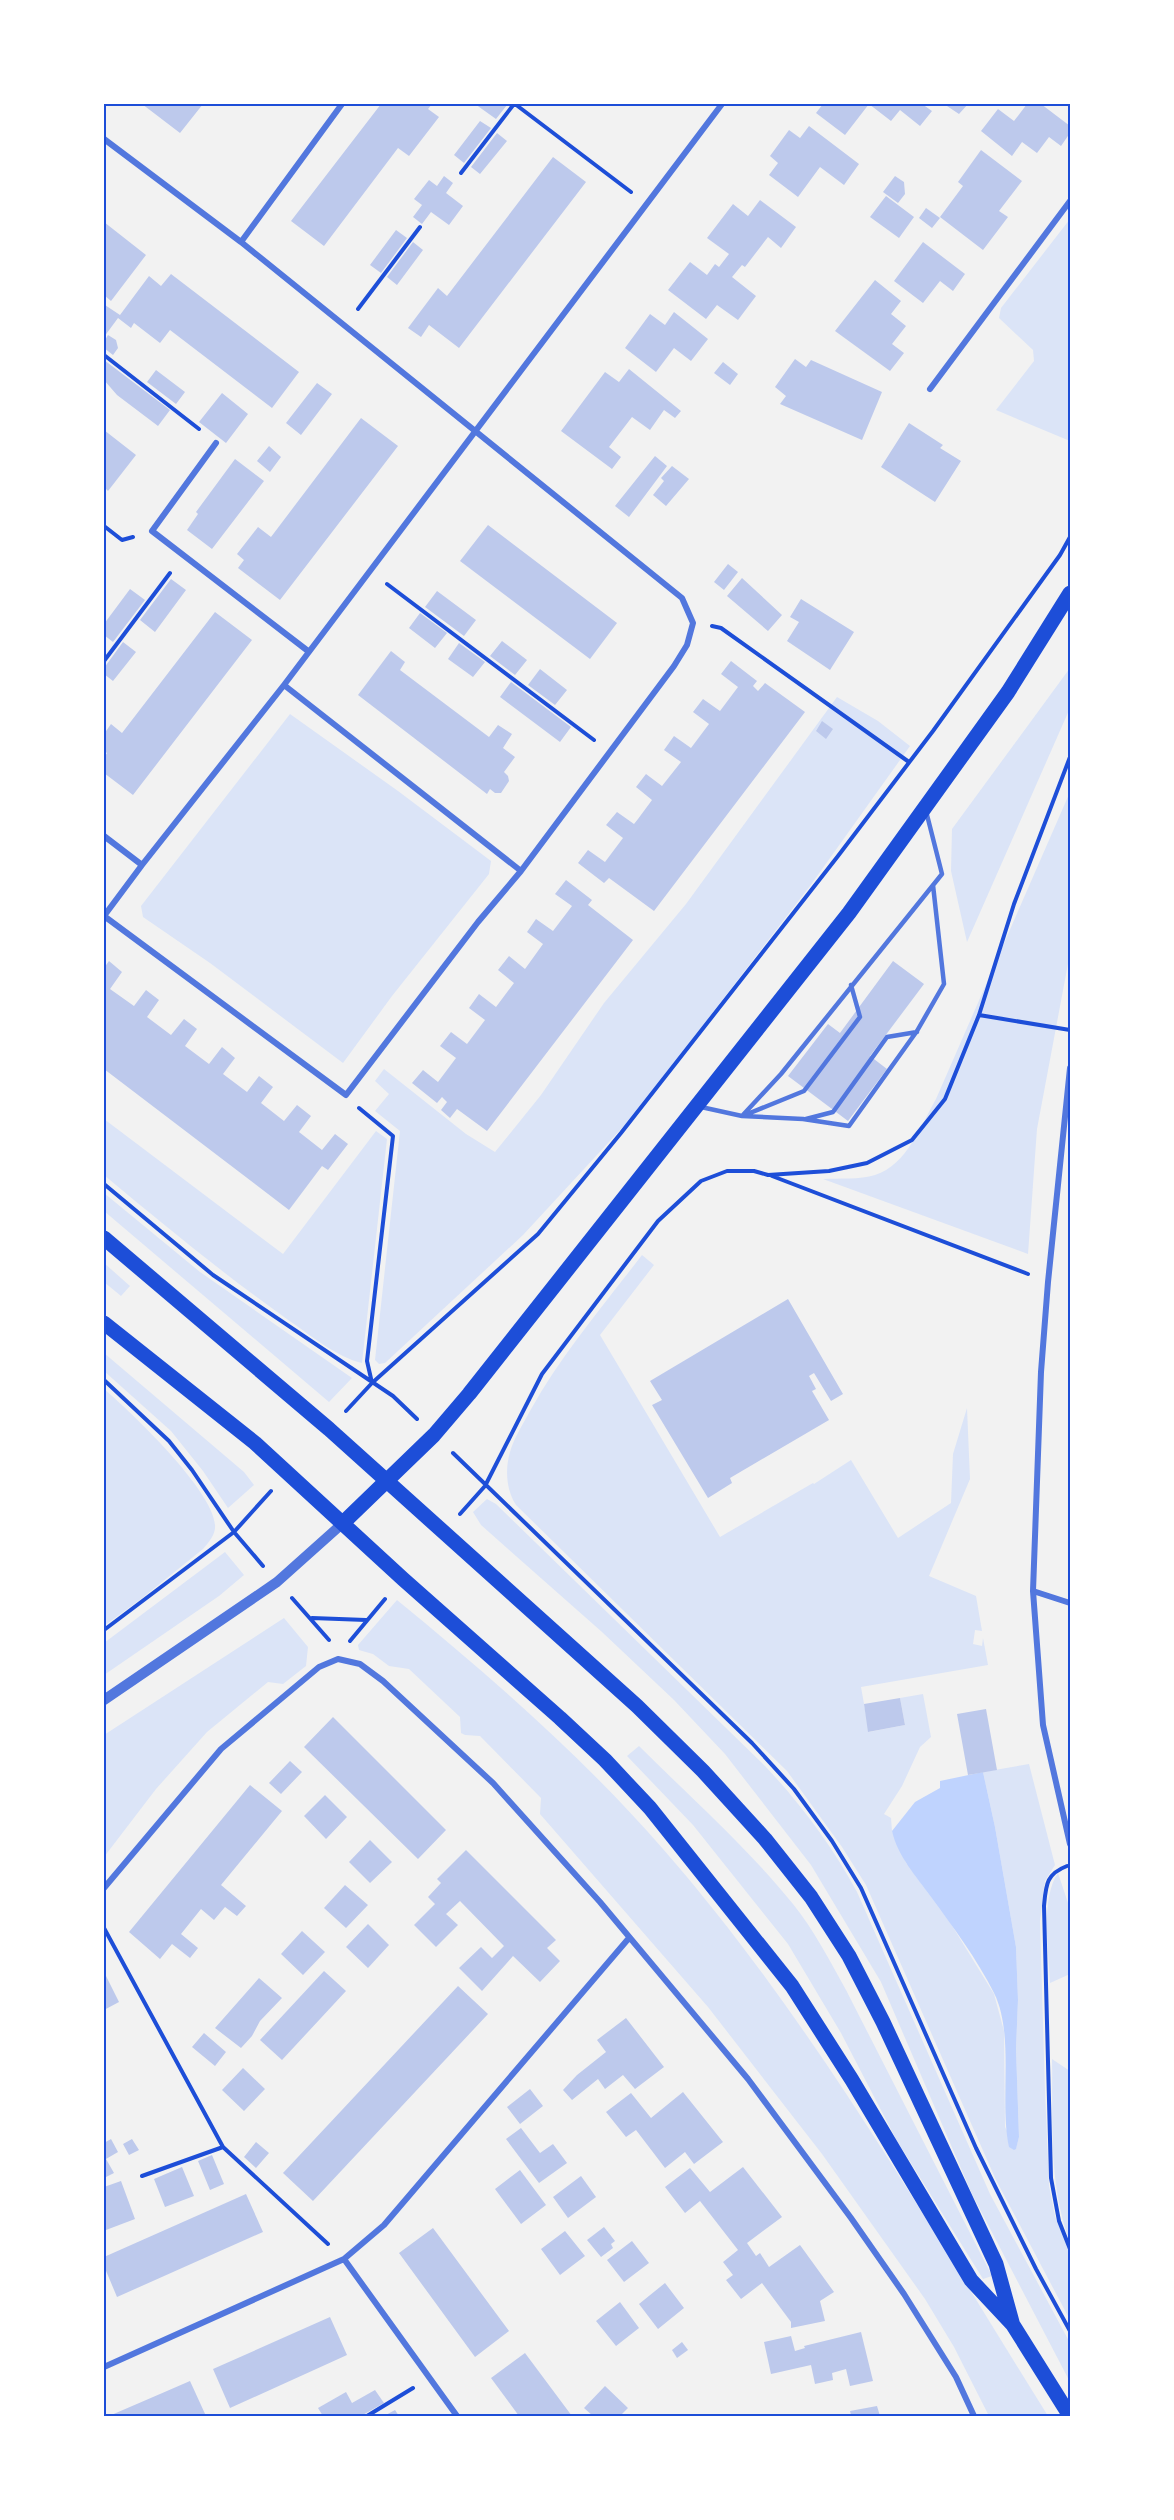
<svg xmlns="http://www.w3.org/2000/svg" width="1174" height="2520" font-family="'Asap Condensed',sans-serif">
<style>
.green{fill:#dbe4f7}
.water{fill:#bfd3fe}
.building{fill:#bdc9ec}
.lines{fill:none;stroke-linecap:round;stroke-linejoin:round}
.path{stroke:#1d4ed8;stroke-width:4}
.service{stroke:#5277de;stroke-width:4.5}
.minor{stroke:#5277de;stroke-width:6}
.tertiary{stroke:#5277de;stroke-width:10}
.primary{stroke:#1d4ed8;stroke-width:15}
.neatline{fill:none;stroke:#1d4ed8;stroke-width:2}
</style>
<rect width="100%" height="100%" fill="#f2f2f2"/>
<path class="green" d="M1070,219V441L996,410L1034,361L1033,350L999,318L1001,308Z
M1070,668V708L967,942L951,871L952,829Z
M837,697L878,721L910,746L810,886L633,1116L523,1235L385,1363L379,1364L375,1360L400,1131L375,1111L389,1094L375,1081L384,1069L466,1134L495,1152L541,1095L604,1003L686,904Z
M290,714L398,791L491,861L489,874L392,996L343,1063L210,963L143,917L141,906Z
M1070,792V953L1037,1129L1028,1254L823,1179C839,1178 860,1180 875,1175C907,1165 921,1125 936,1099Z
M104,1119L283,1254L376,1131L387,1139L362,1363C337,1357 313,1337 291,1322C226,1276 165,1226 104,1175Z
M104,1193L200,1272L352,1378L329,1402L104,1211Z
M642,1255L654,1265L600,1335L720,1537L813,1483L814,1484L851,1460L898,1538L951,1503L953,1454L967,1408L970,1479L929,1576L976,1596L982,1631L975,1630L973,1644L982,1646L983,1638L988,1665L861,1687L869,1732L905,1725L900,1698L923,1694L931,1737L920,1747L902,1786L884,1814L891,1818L892,1831L906,1863L951,1924L994,1994L1004,2031L1005,2127L1016,2148L1019,2137L1016,2049L1018,2000L1016,1947L995,1827L983,1772L1029,1764L1055,1865L1045,1881L1040,1921L1045,2091L1049,2186L1055,2216L1070,2254V2320L996,2180L866,1885L842,1847L787,1771L516,1505C506,1490 505,1469 510,1452C514,1438 523,1424 530,1411C561,1355 603,1306 642,1255Z
M104,1263L130,1286L121,1296L104,1282Z
M104,1353L244,1472L254,1485L228,1508L203,1471L171,1431L104,1371Z
M104,1389C131,1412 213,1490 215,1525C216,1534 209,1542 203,1549L141,1599L104,1626Z
M487,1499L496,1504L765,1766C800,1803 833,1847 857,1892L990,2194L1070,2343V2382L972,2194L881,1982L811,1865L725,1754L674,1700L602,1632L481,1525L473,1512Z
M225,1552L244,1575L219,1596L104,1675V1643Z
M397,1600C491,1677 583,1757 663,1849C811,2018 929,2226 1048,2416H989L954,2347L925,2299L822,2154L708,2007L540,1814L541,1798L480,1736L465,1735L461,1733L460,1717L409,1669L389,1666L373,1654L359,1650L358,1645Z
M284,1618L308,1647L306,1666L283,1684L268,1682L207,1732L156,1789L104,1857V1735Z
M639,1746C691,1798 747,1847 793,1904C814,1930 830,1961 846,1990L992,2276L983,2279L896,2139L841,2033L788,1944L693,1825L627,1756Z
M1058,1873L1070,1909V1974L1050,1983C1049,1952 1040,1899 1058,1873Z
M1052,2059L1070,2071V2242C1048,2184 1053,2120 1052,2059Z"/>
<path class="water" d="M983,1772L995,1827L1016,1947L1018,2000L1016,2049L1019,2137L1016,2149L1014,2150L1009,2147C999,2100 1015,2035 994,1993C977,1959 953,1927 931,1897C916,1876 898,1857 892,1831L915,1802L940,1788V1781Z"/>
<path class="building" d="M142,104H203L180,133Z
M381,104H432L428,109L439,117L409,156L398,148L324,246L291,221Z
M475,104H506L507,105L496,119Z
M823,104H869L845,135L816,113Z
M869,104H922L932,111L920,126L900,110L891,121Z
M944,104H968L959,114Z
M1027,104H1041L1070,126V133L1061,146L1049,137L1037,153L1022,142L1012,156L981,131L998,109L1014,121Z
M480,121L491,128L464,163L454,155Z
M809,126L859,164L844,185L820,167L798,197L769,175L778,163L770,156L789,130L800,138Z
M497,133L507,141L480,174L471,167Z
M981,150L1022,181L999,211L1008,217L983,250L940,217L963,186L958,182Z
M553,157L586,182L459,348L429,325L421,337L408,328L438,288L447,296Z
M444,176L453,183L446,193L463,206L449,225L431,212L422,224L413,217L422,205L414,199L429,180L437,186Z
M895,176L904,182L905,194L898,203L883,192Z
M886,196L914,217L899,238L870,217Z
M760,200L796,227L781,248L768,237L745,267L742,265L732,277L756,296L738,320L717,305L706,319L668,290L690,262L707,275L715,264L719,267L729,254L707,238L733,204L748,216Z
M926,208L940,218L932,228L919,218Z
M104,222L146,255L111,301L104,295Z
M396,230L407,238L381,273L370,265Z
M413,242L423,250L397,285L387,277Z
M923,242L965,274L953,291L940,281L923,303L894,281Z
M171,274L299,372L272,408L170,330L160,343L134,323L131,328L118,318L104,337L105,305L120,315L149,276L161,286Z
M875,280L901,301L891,314L906,326L892,344L904,353L890,371L835,331Z
M674,312L708,339L691,361L674,348L656,372L625,348L650,314L665,325Z
M108,335L116,340L118,348L113,355L104,348V342Z
M795,359L806,367L811,360L882,392L862,440L780,404L786,396L775,387Z
M104,360L170,410L158,426L117,395L104,380Z
M723,362L738,374L730,385L714,373Z
M629,369L681,411L675,418L664,410L650,430L632,417L609,447L621,457L612,469L561,431L605,372L619,382Z
M156,370L185,392L176,404L147,382Z
M317,383L332,394L301,435L286,423Z
M222,393L248,414L226,443L199,422Z
M361,418L398,446L280,600L238,568L244,560L237,554L258,527L271,537Z
M909,423L943,445L940,448L961,461L935,502L881,467Z
M104,430L136,455L108,491L104,487Z
M269,446L281,457L270,472L257,461Z
M655,456L667,466L629,517L615,506Z
M235,459L264,481L212,549L187,530L198,514L196,512Z
M672,466L689,479L666,506L653,495L664,481L661,478Z
M488,525L617,623L590,659L460,561Z
M728,564L738,572L724,590L714,582Z
M742,578L782,615L768,631L727,596Z
M171,579L186,590L155,632L140,620Z
M130,589L145,600L113,642L104,635V624Z
M437,591L476,620L464,636L425,607Z
M801,599L854,632L830,670L787,641L799,622L790,617Z
M215,612L252,640L133,795L104,773V758L107,753L104,751V734L111,724L122,733Z
M420,613L447,633L435,648L409,628Z
M502,641L527,660L515,675L490,656Z
M123,642L136,652L113,681L104,674V668Z
M459,643L485,662L473,677L448,659Z
M391,651L405,662L400,670L489,737L498,725L512,734L503,748L515,757L504,772L508,776L509,781L501,793H495L490,789L487,794L358,695Z
M731,661L757,681L753,686L758,691L765,683L805,712L654,911L609,878L604,883L578,863L588,850L605,862L623,838L606,825L617,812L634,824L638,819L652,800L636,787L646,774L662,786L681,762L664,750L674,736L691,748L709,724L693,712L703,699L720,711L738,687L721,674Z
M540,669L567,690L555,705L528,685Z
M511,682L571,727L560,742L500,697Z
M822,721L833,729L826,739L816,731Z
M566,880L592,900L588,905L633,940L487,1131L457,1109L450,1118L441,1110L447,1102L442,1097L437,1103L412,1083L423,1070L438,1082L456,1058L440,1046L451,1032L467,1044L485,1020L469,1008L479,994L496,1007L514,983L498,970L509,956L525,969L543,944L527,932L536,919L553,931L572,906L555,894Z
M109,961L122,972L110,989L134,1006L146,990L159,1000L147,1017L171,1035L184,1019L197,1029L185,1046L209,1064L222,1047L235,1058L223,1074L247,1092L259,1076L273,1087L261,1103L284,1121L297,1105L311,1116L299,1132L322,1150L335,1134L348,1144L328,1170L322,1166L289,1210L104,1069V968Z
M893,961L924,984L870,1056L887,1069L848,1121L788,1076L828,1024L840,1033Z
M788,1299L843,1394L831,1401L814,1373L809,1376L816,1389L812,1391L829,1420L730,1478L732,1483L708,1498L652,1405L662,1400L650,1381Z
M900,1698L905,1725L868,1732L864,1704Z
M986,1709L997,1770L968,1775L957,1714Z
M333,1717L446,1830L418,1859L304,1747Z
M290,1761L302,1772L281,1794L269,1783Z
M250,1785L282,1811L221,1885L246,1906L237,1916L225,1907L214,1920L201,1909L181,1934L198,1948L190,1958L172,1944L160,1959L129,1932Z
M325,1795L347,1817L326,1839L304,1816Z
M370,1840L392,1862L370,1883L349,1862Z
M466,1850L556,1940L547,1948L560,1961L540,1982L513,1956L482,1991L459,1968L481,1947L492,1958L504,1946L460,1901L446,1914L458,1925L436,1947L414,1925L435,1904L428,1897L441,1883L437,1879Z
M345,1885L368,1905L346,1928L324,1908Z
M368,1924L389,1945L368,1968L346,1947Z
M302,1931L325,1952L303,1975L281,1954Z
M324,1971L346,1991L282,2060L260,2040Z
M104,1972L119,2002L104,2010Z
M259,1978L282,1998L260,2021L252,2036L241,2048L215,2028Z
M458,1986L488,2014L313,2201L283,2173Z
M626,2018L664,2067L635,2089L623,2075L605,2089L598,2079L572,2100L563,2090L577,2075L606,2052L597,2040Z
M204,2033L226,2052L215,2066L192,2047Z
M243,2068L265,2089L244,2111L222,2090Z
M530,2089L543,2106L520,2124L507,2107Z
M683,2092L723,2142L694,2164L685,2152L665,2168L636,2130L626,2137L606,2112L631,2093L651,2118Z
M521,2128L540,2153L553,2144L567,2163L539,2183L506,2139Z
M111,2139L118,2152L106,2159L114,2173L104,2178V2143Z
M132,2139L139,2150L129,2155L123,2144Z
M256,2142L269,2153L256,2168L244,2157Z
M212,2155L224,2184L210,2190L198,2161Z
M182,2167L194,2196L165,2207L154,2179Z
M743,2167L782,2217L747,2243L756,2256L760,2253L769,2267L800,2245L834,2292L820,2301L825,2321L791,2328V2322L762,2283L741,2299L726,2280L733,2275L723,2262L738,2250L700,2201L685,2213L665,2187L690,2168L710,2192Z
M520,2170L546,2205L521,2224L495,2189Z
M581,2176L596,2197L568,2218L553,2197Z
M121,2181L135,2219L106,2230L104,2223V2187Z
M246,2194L263,2232L117,2297L104,2266V2257Z
M604,2227L615,2241L611,2244L613,2248L601,2257L587,2240Z
M433,2228L509,2331L475,2357L399,2253Z
M565,2231L585,2256L560,2275L541,2249Z
M632,2241L649,2263L624,2282L607,2260Z
M665,2283L684,2308L658,2329L639,2304Z
M620,2302L639,2328L616,2346L596,2321Z
M330,2317L347,2355L230,2408L213,2369Z
M861,2332L873,2381L850,2386L846,2369L832,2373L833,2380L815,2384L811,2365L771,2374L764,2342L791,2336L795,2351L805,2348L804,2346Z
M682,2342L688,2350L677,2358L672,2350Z
M525,2353L563,2404L572,2416H519L491,2378Z
M190,2381L206,2416H109L160,2394Z
M605,2386L628,2408L620,2416H593L584,2408Z
M375,2390L384,2403L361,2416H323L318,2408L346,2392L352,2403Z
M877,2406L880,2416H846L851,2415L850,2411Z
M395,2410L399,2416H384Z"/>
<g class="lines">
<path class="path" d="M515,104L631,192
M461,173L514,104
M358,309L420,227
M104,355L199,429
M104,526L122,540L133,537
M387,584L594,740
M712,626L721,628L909,762
M104,661L170,573
M979,1015L1070,1030
M359,1108L393,1136L367,1361L372,1383
M772,1176L1028,1274
M104,1184L213,1275L393,1396L417,1419
M104,1380L169,1441L192,1470L234,1532L263,1566
M346,1411L372,1383L538,1234L621,1133L838,856L933,731L1060,555L1070,537
M453,1453L752,1743L794,1789L832,1841L861,1888L976,2148L1036,2269L1070,2331
M460,1514L485,1486L542,1374L658,1221L701,1181L727,1171H754L768,1175L829,1171L867,1163L912,1140L945,1099L979,1015L1014,904L1070,757
M292,1598L329,1640
M312,1618L366,1620
M104,1630L234,1532L271,1491
M350,1641L385,1599
M1067,1866C1046,1874 1046,1885 1044,1906L1051,2178L1059,2221L1070,2249
M104,1928L223,2147
M142,2176L223,2147L328,2244
M367,2416L413,2388"/>
<path class="service" d="M701,1107L742,1116L781,1074L942,874L926,811
M745,1115L804,1091L860,1017L851,985
M742,1116L803,1119L849,1126L917,1031L944,984L933,885
M806,1119L833,1112L887,1037L917,1032"/>
<path class="minor" d="M104,139L241,242L682,598L693,623L687,645L674,666L521,871L478,922L346,1095L104,916L142,865L104,836
M241,242L342,104
M930,389L1070,201
M216,443L152,531L308,651
M284,685L521,871
M142,865L284,685L722,104
M1070,1068L1048,1282L1041,1372L1033,1591L1043,1725L1070,1844
M1033,1591L1070,1603
M104,1888L221,1749L319,1667L338,1659L360,1664L383,1681L493,1783L600,1902L748,2079L851,2218L904,2294L956,2377L974,2416
M344,2259L457,2416
M104,2367L344,2259L384,2225L629,1938"/>
<path class="tertiary" d="M104,1700L277,1582L343,1523"/>
<path class="primary" d="M104,1238L329,1429L637,1706L703,1771L765,1839L811,1897L849,1956L883,2022L996,2264L1012,2322
M104,1323L255,1443L403,1579L560,1718L605,1760L650,1808L792,1986L852,2080L971,2280L1013,2325L1070,2416
M343,1523L434,1435L469,1394L849,913L1008,692L1070,593"/>
</g>
<rect width="1174" height="2520" fill="none" stroke="#ffffff" stroke-width="210"/>
<rect x="105" y="105" width="964" height="2310" class="neatline"/>
</svg>
